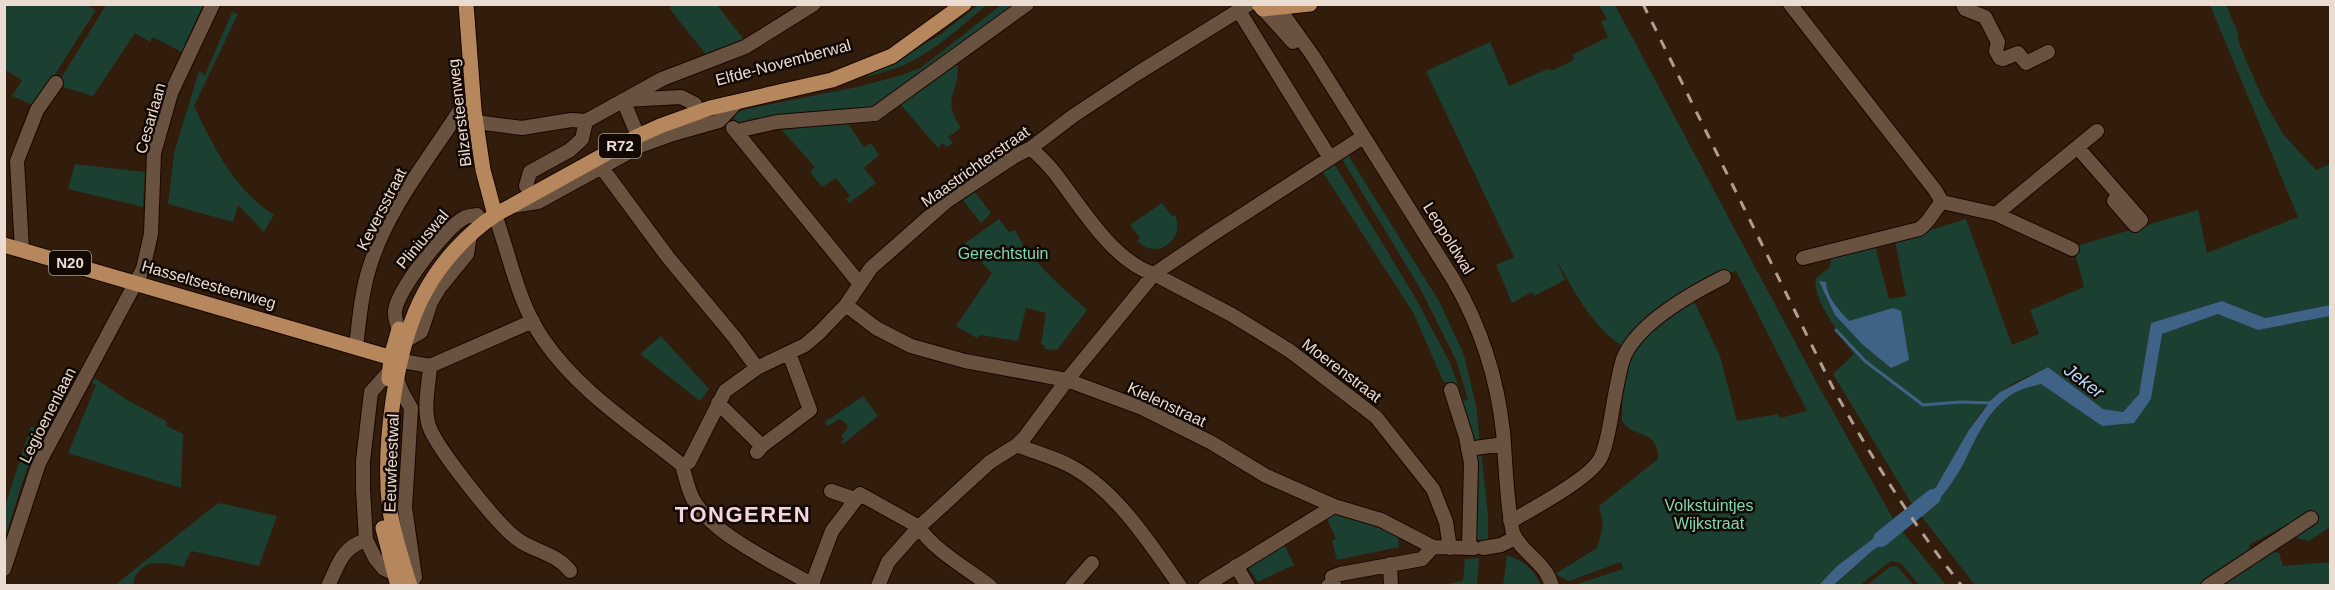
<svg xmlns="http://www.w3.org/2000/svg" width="2335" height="590" font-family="Helvetica,sans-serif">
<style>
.green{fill:#1b3f30}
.water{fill:#3f6287}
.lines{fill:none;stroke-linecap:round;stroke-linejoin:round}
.stream{stroke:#3f6287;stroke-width:3}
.river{stroke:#3f6287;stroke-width:16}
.minor-casing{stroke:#190600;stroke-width:16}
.major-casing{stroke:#190600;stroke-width:17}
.minor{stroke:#6a5240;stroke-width:14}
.major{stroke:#b6875d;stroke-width:15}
.rail{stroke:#af9e92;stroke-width:3;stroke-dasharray:10 10;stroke-linecap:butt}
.labels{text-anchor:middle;stroke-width:5;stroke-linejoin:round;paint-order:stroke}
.shield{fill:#130904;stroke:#aa9d94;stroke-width:1.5}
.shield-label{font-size:15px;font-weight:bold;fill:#ebdcd2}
.street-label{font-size:16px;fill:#ebdcd2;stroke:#130904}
.park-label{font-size:16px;fill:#80d8b2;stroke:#130904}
.water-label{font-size:18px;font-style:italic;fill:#badbff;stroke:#130904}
.district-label{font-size:22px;font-weight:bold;letter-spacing:1.5px;fill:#f6d5e1;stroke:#130904}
</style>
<rect width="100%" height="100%" fill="#321c0c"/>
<path class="green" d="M5,5H87L96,10L35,106L12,96L22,80L5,70Z
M106,5H203L182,52L153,37L150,42L135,33L93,96L57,85Z
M673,5H717L745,41L708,57L669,8Z
M978,5H987C963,24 940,47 912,61C892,72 867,76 845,81L909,53L941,34Z
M1001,5H1018L879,105L875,104L873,108L839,113L746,119L758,120C747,124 739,126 732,116L742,110L857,87L902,75L920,68L936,56Z
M1599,5H1615L1818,385L1895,522L1837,566L1819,585H1574L1623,569L1621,562L1569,581L1555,574L1597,548L1603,526L1599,506L1658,459C1658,427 1634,440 1622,421C1623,405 1621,374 1628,360C1642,333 1669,316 1693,299L1720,356L1737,421L1778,414L1780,418L1807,411L1736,271L1720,276L1625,348C1592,327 1575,293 1556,259L1565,280L1534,296L1532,292L1512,303L1496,265L1514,257L1426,71L1490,42L1509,86L1547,69L1553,70L1574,60L1572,55L1608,37L1601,22L1607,19Z
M2210,5H2226L2238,33L2239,43L2261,95L2283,134L2316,170L2330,164V305L2265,318L2222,301L2152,323L2139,394L2123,412L2103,409L2048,367C2029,376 2007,384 1992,399C1968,424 1957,458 1937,485C1931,493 1921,499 1913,506L1833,374L1854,354C1842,337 1811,299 1816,278L1830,267L1831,259L1875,246L1889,299L1906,296L1895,241L1966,219L2012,345L2039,334L2030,310L2084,287L2075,253L2076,246L2198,210L2207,253L2298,217Z
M232,12L238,14L194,106C214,148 234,189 274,215L264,232L238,205L233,222L168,204L174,153L199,71L205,75Z
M957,63C962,92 939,95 961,128L948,137L953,143L947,147L943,143L938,148L901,105L877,123L875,120Z
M847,122L864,147L871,143L879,155L864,168L876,183L849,203L846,199L850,196L836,178L822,187L810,172L815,167L779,127Z
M1348,155L1439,301L1464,355L1476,405L1488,514V541L1473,539L1477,476L1452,384L1443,381L1414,314L1322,171L1335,165L1415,297L1450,363L1464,401L1468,399L1456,360L1421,290L1342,159Z
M75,164L145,172L143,207L68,189Z
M975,192L991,213L981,223L963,200Z
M1162,203L1172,216L1175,215C1186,240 1156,261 1137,241L1140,238L1130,225Z
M999,219L1009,232L1015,230C1031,262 1061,286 1087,310L1057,350L1044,349L1045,346L1041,344L1046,313L1026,308L1018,341L980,335L977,338L956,326L992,273L964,244Z
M2219,314L2258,330L2330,316V527L2309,541L2295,538L2288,524L2249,545L2255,560L2272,551L2279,553L2283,566L2330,562V585H1975L1922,517C1939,502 1953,483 1964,463C1975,440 1986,414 2007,398C2016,390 2030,387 2041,384L2102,426L2151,399L2161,334Z
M661,336L709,389L700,401L640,354Z
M94,378L129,401L166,421L167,426L183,434L181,488L68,453L96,385L92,383Z
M863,396L878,416L843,444L841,442L844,439L841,436L847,429V424L840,419L828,426L825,422Z
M31,426L45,433L25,474L5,538V506Z
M220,503L277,516L259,566L191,551L183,567C162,561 138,558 133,585H115L214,506Z
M1336,514L1372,522L1398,534L1399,547L1337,560L1332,541L1336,539L1327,519Z
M1902,531L1946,585H1919L1901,563L1891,561L1860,585L1834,586L1872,551Z
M1284,544L1294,565L1258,582L1247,566Z
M1507,555C1522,560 1536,570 1540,585H1503Z
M1479,558L1477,585H1440L1463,581L1465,559Z
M1897,566L1913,585H1867L1890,567Z"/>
<path class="water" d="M1819,281L1826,282C1827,298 1838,309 1849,321L1893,308L1901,311L1909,360L1891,368L1862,344L1835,315Z
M2222,301L2265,318L2330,305V316L2258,330L2218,314L2162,334L2151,399L2134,423L2102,426L2041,384C2030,387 2016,390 2007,398C1986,414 1975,440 1964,463C1953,483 1939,502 1922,517L1913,506L1936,487L1969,430L1991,400L2000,392L2048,367L2103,409L2123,412L2139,394L2151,323Z
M1895,522L1902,531L1872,551L1834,585H1819L1837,566Z"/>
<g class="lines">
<path class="stream" d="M1836,330L1865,361L1923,405L1960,402L1991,403"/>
<path class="river" d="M1881,539L1933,497"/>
<defs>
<path id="minor" d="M1790,4L1935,190L1942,202
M1963,4L1965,9L1985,17L1998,42L1996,51L2000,58L2003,59L2018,53L2026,63L2048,52
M1278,7L1313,56L1453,279C1481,327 1497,376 1503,432C1506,465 1506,500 1513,533C1522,554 1546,562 1552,586
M1263,9L1293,42
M1239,11L1330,158
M623,100L638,136
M625,100L681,97L695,104
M476,122L522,128L571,120L586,121L662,79L745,47L814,4
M733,128L860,284
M737,131L777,122L875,114L1027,4
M1031,148C1039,156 1047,163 1054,172C1080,205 1112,261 1154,274L1232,315L1290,351L1376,417L1433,489L1446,522L1450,548
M2078,148L2141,220L2135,225L2114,201L2120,196
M602,168L667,256L735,338L757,368
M526,186L530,172L570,150L582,139L586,121
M1942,202L1996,214L2072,249
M512,206L538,202L640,146L673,134L719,121L737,102
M1996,214L2097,131
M495,215C510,256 518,303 543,339C578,391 634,426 682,465
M22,250L17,161L37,110L56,83
M1803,258L1919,229C1930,222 1933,211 1942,202
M846,305L876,328L911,346L965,361L1067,380L1142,408L1212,443L1266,476L1334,506L1381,520L1433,547L1474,548
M399,330C397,324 394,317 395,311C396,292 446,227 464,218C467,216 473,216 477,215
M407,340L421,332L431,302L440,287L467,254L470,235
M356,347C359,322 361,294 369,269C386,211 426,163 458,113L474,110
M402,361L430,366L533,321
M430,366C429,384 423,408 429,426C436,447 500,529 520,541C537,552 557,554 570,571
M389,372L371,392L363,461V490L366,540L375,558L384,569L395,574
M397,379L402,392L411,408L405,508L415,577L410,585
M1451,390L1466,437L1471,463L1469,548
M718,403L762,446
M1017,445C1036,453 1057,458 1074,468C1118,493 1151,545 1180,586
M1468,449L1504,444
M757,452L762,446L810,410L789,353
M682,465L689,462L725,391L757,368L805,345L819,333L846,305L871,268L947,201L1015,156L1031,148L1073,116L1138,73L1249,4
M682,465C686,478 688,493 696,504C718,538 780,565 814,586
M831,491L855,499
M1510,520L1517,518C1537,506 1592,477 1601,457C1609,441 1612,408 1616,390C1618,380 1620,369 1623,359C1637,323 1692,293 1724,277
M1483,548L1501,545L1515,538
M1390,564L1391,586
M1236,566L1248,586
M4,569L39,463L143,269L151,234L154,153L171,93L213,4
M812,584L832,531L860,494L919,527C932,549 969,570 990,586
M328,586C339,564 341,548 366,540
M878,586L888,562L919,527L990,462L1017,445L1025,437L1067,380L1154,274L1213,234L1363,137
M1072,586L1092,563
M1205,586L1334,506
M1328,586L1334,582L1332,577L1340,574L1422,559L1433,547
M2208,586L2311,518"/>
<path id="major" d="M466,4L474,110L483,170L495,215
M1259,4L1263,9L1310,4
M4,245L399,360
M389,379L391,357L399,329
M383,528L398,586
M410,586C402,561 394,536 390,511C382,450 395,346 425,292C441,262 467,234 495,215L638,136L660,126L710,108L832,80L892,56L964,4"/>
</defs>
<use href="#minor" class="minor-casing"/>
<use href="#major" class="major-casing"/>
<use href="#minor" class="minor"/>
<use href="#major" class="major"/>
<path class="rail" d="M1643,4L1834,390C1872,458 1913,525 1962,586"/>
</g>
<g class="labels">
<g class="shield">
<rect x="599" y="134" width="42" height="24" rx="4.5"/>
<rect x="49" y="251" width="42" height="24" rx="4.5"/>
</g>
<g class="shield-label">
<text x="620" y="151">R72</text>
<text x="70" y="268">N20</text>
</g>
<g class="street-label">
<text transform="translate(783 62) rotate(-15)" y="6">Elfde-Novemberwal</text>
<text transform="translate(459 113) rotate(-97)" y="6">Bilzersteenweg</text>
<text transform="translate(150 118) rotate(-74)" y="6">Cesarlaan</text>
<text transform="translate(975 166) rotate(-35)" y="6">Maastrichterstraat</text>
<text transform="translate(381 209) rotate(-63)" y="6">Keversstraat</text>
<text transform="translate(1449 238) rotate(58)" y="6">Leopoldwal</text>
<text transform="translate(422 239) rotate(-50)" y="6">Pliniuswal</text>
<text transform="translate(209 284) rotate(16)" y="6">Hasseltsesteenweg</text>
<text transform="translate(1342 370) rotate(37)" y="6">Moerenstraat</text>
<text transform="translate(1167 404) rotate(25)" y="6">Kielenstraat</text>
<text transform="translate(47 415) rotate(-63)" y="6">Legioenenlaan</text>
<text transform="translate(391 463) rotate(-88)" y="6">Eeuwfeestwal</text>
</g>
<g class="park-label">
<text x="1003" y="259">Gerechtstuin</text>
<text x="1709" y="511">Volkstuintjes<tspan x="1709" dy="18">Wijkstraat</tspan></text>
</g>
<g class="water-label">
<text transform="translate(2084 381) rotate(37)" y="6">Jeker</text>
</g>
<g class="district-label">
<text x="743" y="522">TONGEREN</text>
</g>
</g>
<rect width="2335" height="590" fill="none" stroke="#ebdcd2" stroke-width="12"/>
</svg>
